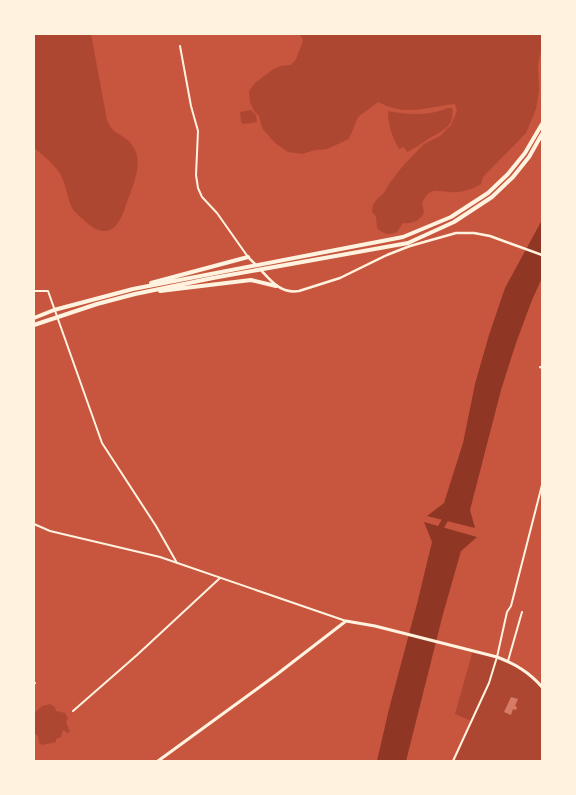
<svg xmlns="http://www.w3.org/2000/svg" width="576" height="795" font-family="'Work Sans',sans-serif">
<style>
.green{fill:#ae4732}
.water{fill:#8f3625}
.lines{fill:none;stroke-linecap:round;stroke-linejoin:round}
.river{stroke:#8f3625;stroke-width:6}
.building{fill:#d67c66}
.minor{stroke:#fff3e0;stroke-width:2}
.tertiary{stroke:#fff3e0;stroke-width:2.5}
.primary{stroke:#fff3e0;stroke-width:3}
.trunk{stroke:#fff3e0;stroke-width:4}
</style>
<rect width="100%" height="100%" fill="#c8553d"/>
<path class="green" d="M34,34H91L107,120C112,132 115,131 125,138C149,156 133,184 126,205C119,228 107,241 86,222C82,218 75,213 72,208C67,197 66,183 59,172C53,164 42,154 34,148Z
M300,34H542V46L538,65L539,91L536,109L526,133L483,177L481,184C471,190 460,193 449,192C435,191 430,187 422,203L424,213C419,221 413,224 403,223L397,232C389,235 384,235 377,228L376,216L372,212L373,205L378,198L384,193L389,184L402,167L424,144L440,136L451,125L457,111L455,104C425,107 407,117 378,102L358,117L349,139L327,149L315,150L302,154L288,152L275,143L262,128L259,116L254,111L250,102L249,91L255,83L272,70L280,66L291,65L296,59L303,41Z
M448,108H452C456,130 437,132 424,142C418,146 413,149 407,152L404,147L399,149C392,136 388,126 388,111C408,115 429,116 448,108Z
M251,110L256,115L257,122L243,124L241,122L240,112Z
M473,650L497,657L521,668L542,687V761H455L474,716L471,721L455,714Z
M50,704L55,707L56,711L65,713L68,718L66,722L70,732L67,733L63,730L61,737L56,739V742L42,745L39,743L38,736L34,733L35,712L42,706Z"/>
<path class="water" d="M542,220V278L532,300L516,343L501,390L470,510L475,528L427,516L444,503L463,443L475,384L489,335L505,288Z
M424,522L477,537L461,551L443,614L406,761H377L389,709L417,604L432,542Z"/>
<g class="lines">
<path class="river" d="M440,534L441,527L449,513"/>
</g>
<path class="building" d="M511,697L518,699L515,706L517,707L516,710L513,709L511,715L504,712Z"/>
<g class="lines">
<path class="minor" d="M180,46L191,106L198,131L196,175L198,188L202,197L217,213L248,257
M34,291H48L102,443L156,526L177,563
M540,367L542,368
M34,524L50,531L160,557L346,621
M508,661L522,612
M34,684L35,683
M73,711L137,655L220,578
M453,761L489,683L497,657L507,612L511,606L542,485"/>
<path class="tertiary" d="M248,257L256,265
M260,269C271,281 281,294 299,291L340,278L387,255L410,246L456,233H474L490,236L542,255"/>
<path class="primary" d="M158,761L276,675L346,621L375,626L497,657C515,664 529,672 542,687"/>
<path class="trunk" d="M151,283L248,257
M160,291L251,280L276,286
M34,318L54,310L133,289L403,237L451,217L488,193L508,174L525,153L542,124
M34,325L97,304L135,294L213,278L408,243L454,222L492,197L513,177L529,157L542,134"/>
</g>
<rect width="576" height="795" fill="none" stroke="#fff3e0" stroke-width="70"/>
</svg>
